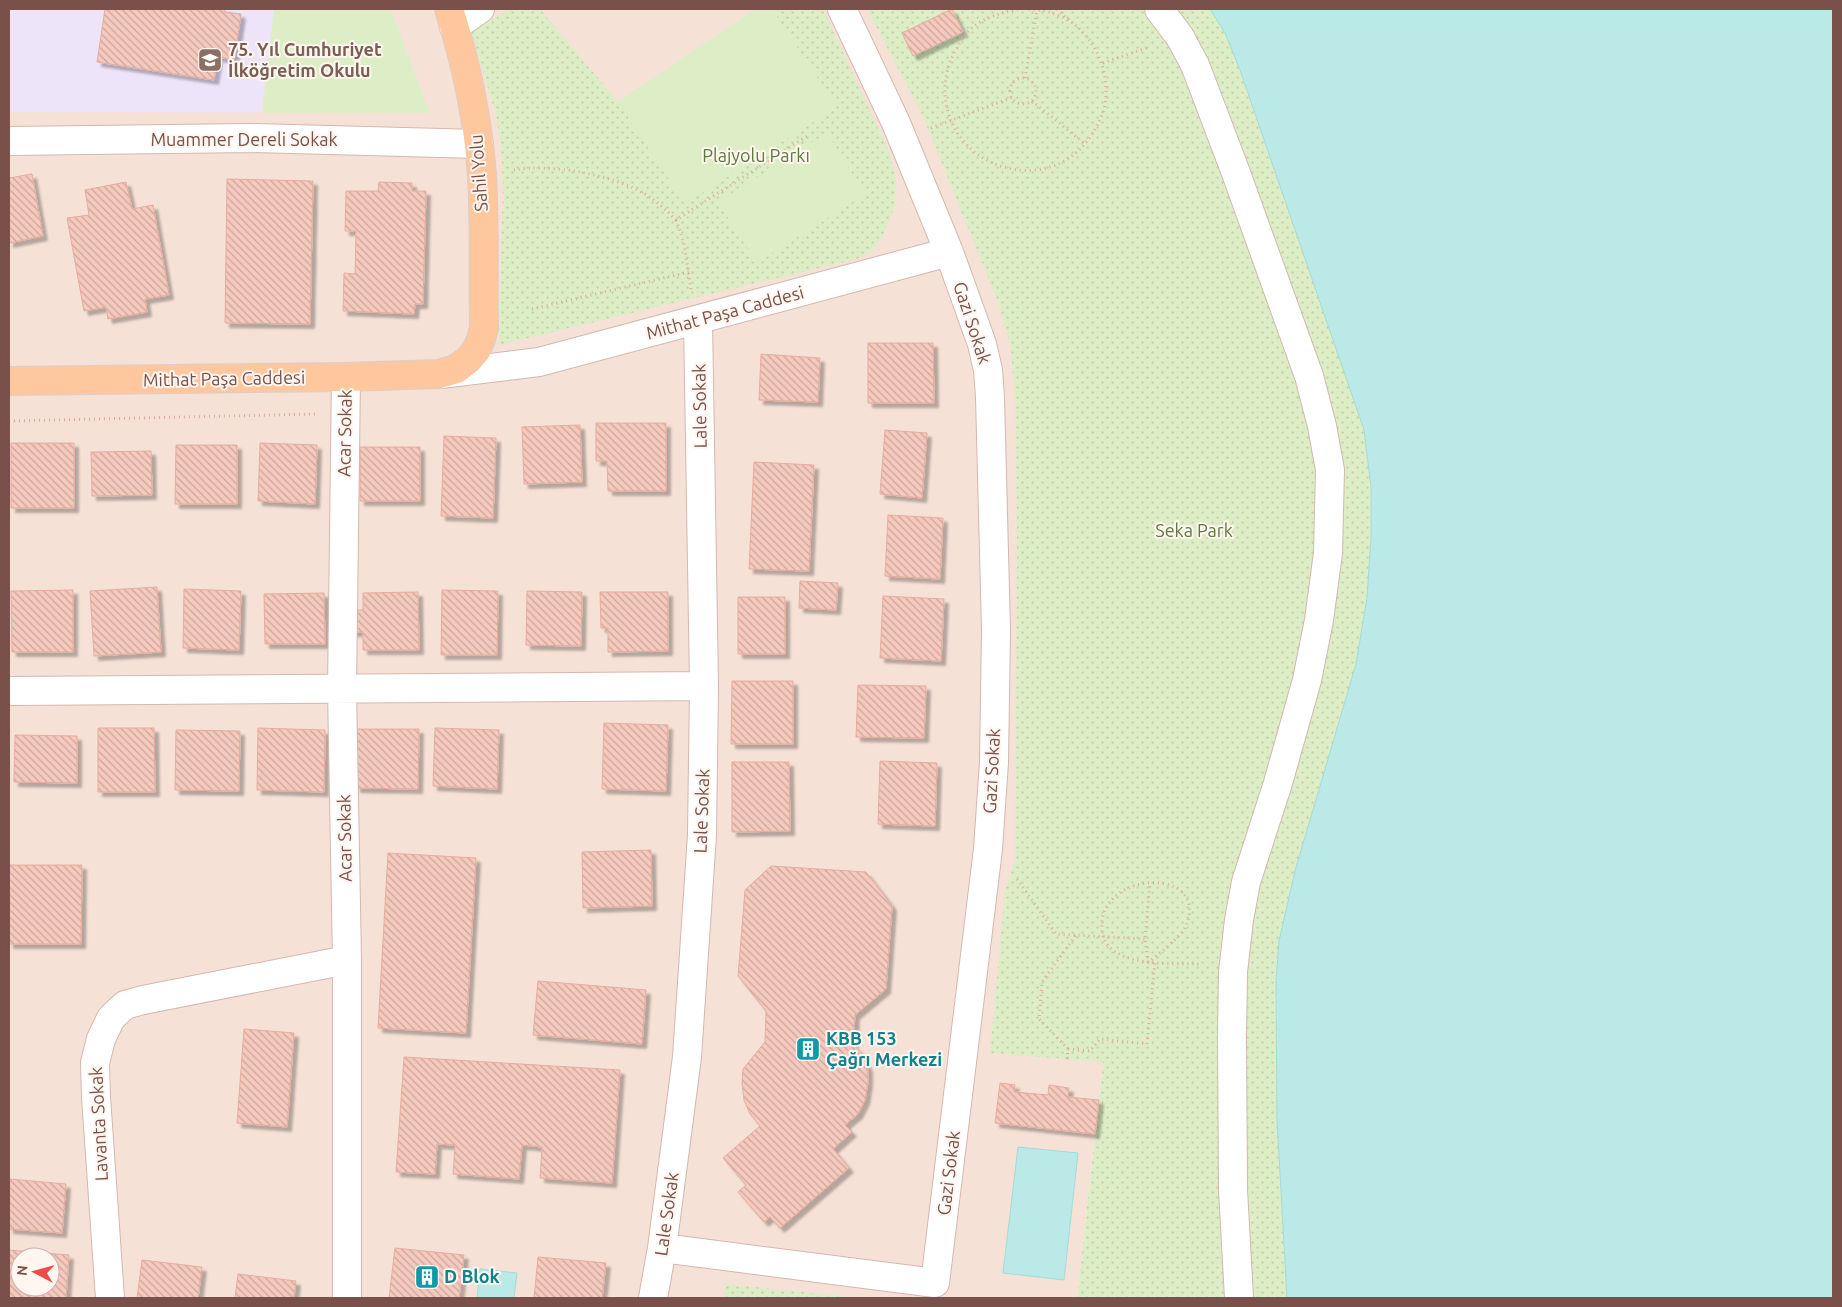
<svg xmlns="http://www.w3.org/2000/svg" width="1842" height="1307" font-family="Ubuntu,sans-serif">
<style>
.residential{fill:#f6e1d6;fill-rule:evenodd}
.education{fill:#eee4fa}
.grass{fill:url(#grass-dots)}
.garden{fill:#ddedc5}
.water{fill:#bbe9e7;stroke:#a0dcd9}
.building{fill:url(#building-back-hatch);stroke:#e9ab9d;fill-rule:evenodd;filter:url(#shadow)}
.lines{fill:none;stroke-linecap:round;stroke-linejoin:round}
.minor-casing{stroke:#d4b8af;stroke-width:30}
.major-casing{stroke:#dacecc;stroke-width:30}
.path{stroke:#dbaba0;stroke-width:3;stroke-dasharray:1 4;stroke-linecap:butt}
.minor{stroke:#fff;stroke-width:28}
.major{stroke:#ffc79e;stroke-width:28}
.labels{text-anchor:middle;stroke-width:4;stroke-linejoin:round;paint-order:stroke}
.education-label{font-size:18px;font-weight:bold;fill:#785e54;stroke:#fff6f0;text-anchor:start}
.street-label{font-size:18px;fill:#7a514a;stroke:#fff6f0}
.park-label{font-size:18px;fill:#5c7a3e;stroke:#fff6f0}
.culture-label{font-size:18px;font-weight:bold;fill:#0d838f;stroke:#fff6f0;text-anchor:start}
</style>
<defs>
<pattern id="grass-dots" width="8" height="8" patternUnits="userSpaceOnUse" patternTransform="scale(1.25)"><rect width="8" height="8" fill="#ddedc5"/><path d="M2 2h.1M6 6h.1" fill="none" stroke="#c1cdab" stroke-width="1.8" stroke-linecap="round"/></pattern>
<pattern id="building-back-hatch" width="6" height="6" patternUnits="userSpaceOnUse" patternTransform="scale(1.25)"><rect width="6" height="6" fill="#f5c9be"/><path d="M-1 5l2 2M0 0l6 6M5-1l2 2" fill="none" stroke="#cba69c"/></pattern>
<filter id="shadow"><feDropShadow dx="4.5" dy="4.5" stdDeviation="1" flood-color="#0004"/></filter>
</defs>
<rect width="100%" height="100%" fill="#fef1e8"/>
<path class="residential" d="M9,9H1205L1103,1062L1077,1298H9ZM20,1257H50V1287H20Z"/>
<path class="education" d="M9,9H391L430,113L9,112Z"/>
<path class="grass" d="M510,9H540L618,102L756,9H823L890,154L896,180L895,205L884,234L872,251L857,259L499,345L503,185L501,149L496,115L471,32Z
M867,9H1210L1225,33L1240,70L1364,430L1371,487V537L1367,598L1356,664L1295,871L1279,941L1276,982L1277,1119L1287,1298H1077L1103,1062L990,1053L1005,890L1015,861L1017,528L1015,396L1010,344L998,302L921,112Z
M725,1284L860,1298H723Z"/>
<path class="garden" d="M274,9H391L430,113H262Z
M756,9H772L837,107L685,204L618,102Z
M827,133L865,194L757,263L718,202Z"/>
<path class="water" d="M1210,9H1833V1298H1287L1277,1119L1276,982L1279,941L1295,871L1356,664L1367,598L1371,537V487L1364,430L1240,70L1225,33Z
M1018,1147L1078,1153L1064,1280L1003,1273Z
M480,1269L517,1273L514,1298H477Z"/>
<path class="building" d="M105,9H225V12L241,14L234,60L218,57L214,80L97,62Z
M952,9L963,32L913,56L902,33Z
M32,174L43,236L9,243V178Z
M227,179L313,181L310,324L225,323Z
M126,182L132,209L153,205L169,295L145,299L147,312L108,319L106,307L84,311L67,218L89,215L85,190Z
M379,182L412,183V191H426L423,304H415L414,314L343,311L344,273L355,274L356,231H345L346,191H378Z
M868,343H933L934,403H868Z
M761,354L820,358L818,402L759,400Z
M596,423H666V491H608L607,461H596Z
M580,425L582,482L524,484L522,427Z
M885,430L927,433L922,498L880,494Z
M444,436L496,438L493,518L441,516Z
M11,443H74V508H11Z
M260,443L317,445L315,504L258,501Z
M176,445H237V504H175Z
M360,447H420V501H360Z
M151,451L152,495L92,496L91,452Z
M754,462L814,465L809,571L749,569Z
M888,515L943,518L940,579L885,576Z
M800,581L838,583L836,610L799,608Z
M157,587L161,652L94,656L90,591Z
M184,589L241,591L239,650L183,648Z
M73,590V652H12L11,591Z
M442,590L498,591L497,655H441Z
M527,591L582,592L581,646L526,645Z
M418,592L419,650H363V632H351V610H363V593Z
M600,592H668V651L608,652V628H601Z
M324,593L325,644H265L264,594Z
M883,596L944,599L941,661L880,658Z
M738,597H785V654H738Z
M732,681H793V744H731Z
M858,685L926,686L924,738L856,737Z
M604,723L668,725L666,791L602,789Z
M98,728H154L155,792H98Z
M258,728L325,730L324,792L257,790Z
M435,728L499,730L497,789L433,786Z
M357,729H419L418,789L356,788Z
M176,730L240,731L239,791L175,790Z
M15,735L77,736V783L14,782Z
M880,761L937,763L935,826L878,824Z
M732,762H789L790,831L732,832Z
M651,850L652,906L583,908L582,852Z
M388,853L476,858L466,1033L378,1028Z
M9,865H82L81,944H9Z
M771,866L866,872L892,906L886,989L855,1015L853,1045L862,1053L868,1068V1082L865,1100L858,1114L845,1125L852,1132L833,1149L849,1168L780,1228L770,1217L764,1222L738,1192L746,1185L723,1158L760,1126L750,1114L744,1100L742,1084L743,1069L765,1042L766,1011L738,976L745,890Z
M538,981L646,990L642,1044L533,1035Z
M244,1029L294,1033L287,1127L237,1123Z
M404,1057L620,1070L612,1183L540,1178L542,1147L522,1145L519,1179L453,1174L455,1145L437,1144L435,1174L396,1172Z
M1000,1083L1015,1085L1014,1092L1048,1095L1049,1085L1069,1088L1068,1097L1099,1100L1095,1134L995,1123Z
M9,1179L66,1184L62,1233L9,1229Z
M395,1248L464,1255L459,1298H389Z
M9,1250L69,1255L66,1298H9ZM20,1257H50V1287H20Z
M538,1257L606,1263L602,1298H534Z
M142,1260L202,1267L198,1298H137Z
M238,1274L296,1281L294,1298H235Z"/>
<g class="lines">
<defs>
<path id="minor" d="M1159,9L1180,37L1195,65L1236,173L1309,376L1322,426L1330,470L1328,553L1319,620L1307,680L1278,783L1246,882L1239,920L1233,972L1232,1037L1233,1190L1239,1298
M454,27L480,9
M9,141L250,138L479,144
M441,374L539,362L949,252
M346,377L342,689L347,960V1298
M9,691L704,686
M662,1248L935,1283L988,849L994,762L996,630L990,397L988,370L982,344L949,252L896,123L842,9
M110,1298L96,1097L95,1063L101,1039L111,1018L125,1005L143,1000L347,960
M653,1298L662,1248L687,1057L702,835L704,686L698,320"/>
<path id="major" d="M9,381L346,377L439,374L456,369L468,360L476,351L481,339L484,328C483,278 485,227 482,176C478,119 466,63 449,9"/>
</defs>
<use href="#minor" class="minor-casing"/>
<use href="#major" class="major-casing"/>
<path class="path" d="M1018,9C1001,13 986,17 973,27C963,36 955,50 950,62C929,120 976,176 1036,170C1067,166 1086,148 1099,122C1116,89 1101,42 1071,22C1057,13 1043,10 1028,9
M1057,9L1069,20
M1103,63L1149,47
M1025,78L1037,10
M1010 91a13 13 0 1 1 26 0a13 13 0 1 1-26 0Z
M1032,101L1085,144
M931,128L1013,97
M514,170C548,163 613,175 643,193C656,200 666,210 676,220L809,135
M676,220L684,243L691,290
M532,309L689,272
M9,421L315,414
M1017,879L1056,934L1145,939
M1148,962L1145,939L1150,883
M1148,963C1158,954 1182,936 1186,926C1211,865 1095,870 1102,931C1106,969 1174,963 1202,964
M1068,1049L1090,1051L1100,1039L1147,1044L1155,962
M1067,1059L1068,1049L1039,1019L1042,982L1076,935"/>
<use href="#minor" class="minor"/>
<use href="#major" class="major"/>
</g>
<defs>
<symbol id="school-square" viewBox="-11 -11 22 22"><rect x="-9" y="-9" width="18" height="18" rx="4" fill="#8d6e63" stroke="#fff6f0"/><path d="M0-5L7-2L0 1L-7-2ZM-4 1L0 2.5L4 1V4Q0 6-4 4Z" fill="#fff"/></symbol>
<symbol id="building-square" viewBox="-11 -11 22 22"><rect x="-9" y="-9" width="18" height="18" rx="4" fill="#0f9aa8" stroke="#fff6f0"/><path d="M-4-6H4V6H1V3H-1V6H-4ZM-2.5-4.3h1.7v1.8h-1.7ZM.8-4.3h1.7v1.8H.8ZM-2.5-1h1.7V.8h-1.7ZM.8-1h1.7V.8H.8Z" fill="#fff"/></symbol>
</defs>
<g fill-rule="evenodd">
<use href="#school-square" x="196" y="46" width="28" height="28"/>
<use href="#building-square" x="794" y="1035" width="28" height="28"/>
<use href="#building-square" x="413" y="1263" width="28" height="28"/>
</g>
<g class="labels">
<g class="education-label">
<text x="228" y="56">75. Yıl Cumhuriyet<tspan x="228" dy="21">İlköğretim Okulu</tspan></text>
</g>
<g class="street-label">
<text x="244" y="146">Muammer Dereli Sokak</text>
<text transform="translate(479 173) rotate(-94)" y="6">Sahil Yolu</text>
<text transform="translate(725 313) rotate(-15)" y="6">Mithat Paşa Caddesi</text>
<text transform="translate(972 323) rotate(72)" y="6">Gazi Sokak</text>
<text transform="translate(224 379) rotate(-1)" y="6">Mithat Paşa Caddesi</text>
<text transform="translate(700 406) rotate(-91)" y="6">Lale Sokak</text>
<text transform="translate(345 433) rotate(-89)" y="6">Acar Sokak</text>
<text transform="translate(992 771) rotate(-87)" y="6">Gazi Sokak</text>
<text transform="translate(702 811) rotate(-88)" y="6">Lale Sokak</text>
<text transform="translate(345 838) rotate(-91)" y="6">Acar Sokak</text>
<text transform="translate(99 1124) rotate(-93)" y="6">Lavanta Sokak</text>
<text transform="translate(949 1173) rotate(-83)" y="6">Gazi Sokak</text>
<text transform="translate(667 1214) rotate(-82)" y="6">Lale Sokak</text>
</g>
<g class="park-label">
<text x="756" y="162">Plajyolu Parkı</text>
<text x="1194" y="537">Seka Park</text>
</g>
<g class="culture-label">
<text x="826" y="1045">KBB 153<tspan x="826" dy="21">Çağrı Merkezi</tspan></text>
<text x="444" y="1283">D Blok</text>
</g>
</g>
<rect width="1842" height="1307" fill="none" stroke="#7a514a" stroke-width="20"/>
<g transform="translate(35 1272) rotate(276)"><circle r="24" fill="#fff6f0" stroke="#cab4ae"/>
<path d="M0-4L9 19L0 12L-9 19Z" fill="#ee4a47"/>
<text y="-8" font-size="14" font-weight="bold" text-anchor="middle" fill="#7a514a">N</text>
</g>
</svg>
